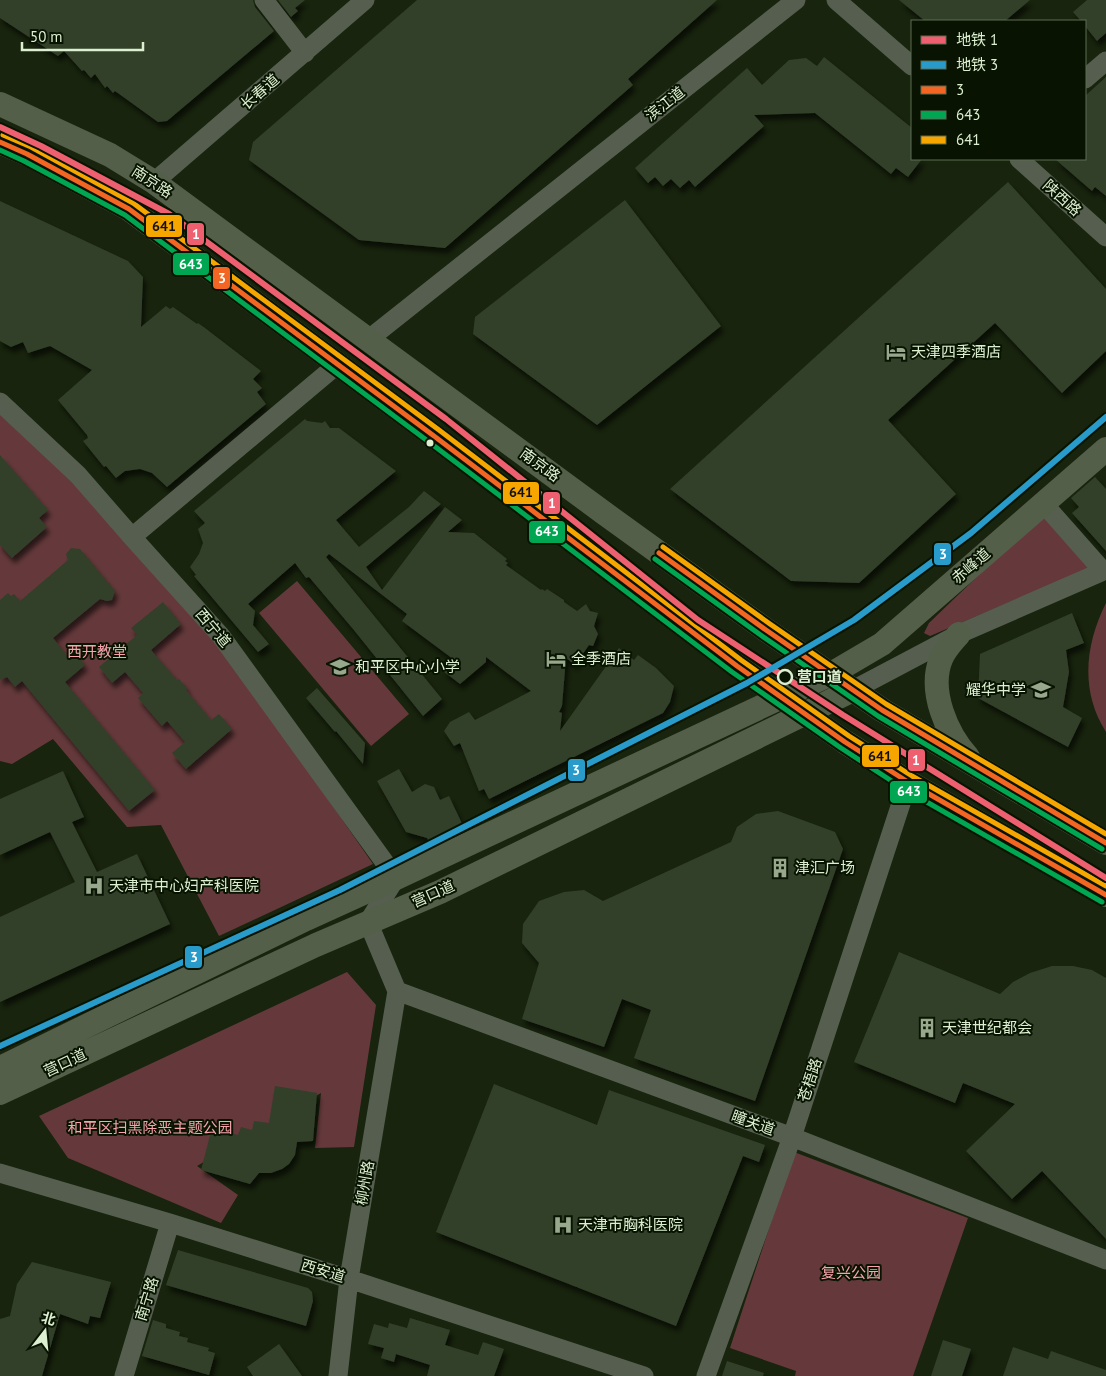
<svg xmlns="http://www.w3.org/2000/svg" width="1106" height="1376" font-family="'PT Sans','Noto Sans SC',sans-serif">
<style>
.green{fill:#65393b}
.building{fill:#333f29;filter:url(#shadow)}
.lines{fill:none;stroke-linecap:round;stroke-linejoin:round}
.minor{stroke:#565f4f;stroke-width:19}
.major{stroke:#535f48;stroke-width:24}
.bus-1-casing{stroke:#081401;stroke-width:9}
.bus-2-casing{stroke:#081401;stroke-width:9}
.bus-3-casing{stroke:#081401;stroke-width:9}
.bus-1{stroke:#f26522;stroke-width:5}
.bus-2{stroke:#00a651;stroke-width:5}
.bus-3{stroke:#f7a600;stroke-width:5}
.metro-1-casing{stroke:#081401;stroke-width:10}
.metro-2-casing{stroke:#081401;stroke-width:10}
.metro-1{stroke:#ee6070;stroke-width:6}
.metro-2{stroke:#289bcb;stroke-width:6}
.bus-dot{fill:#dcefd0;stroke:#081401;stroke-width:2}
.stop-dot{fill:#081401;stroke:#dcefd0;stroke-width:2.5}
.labels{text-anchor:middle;stroke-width:4;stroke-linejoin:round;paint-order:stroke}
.street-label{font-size:15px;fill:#dcefd0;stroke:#081401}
.poi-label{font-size:15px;fill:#dcefd0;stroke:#081401;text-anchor:start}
.park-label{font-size:15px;fill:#f7a4ac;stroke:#081401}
.stop-label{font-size:15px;font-weight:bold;fill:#dcefd0;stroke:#081401;text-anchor:start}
.line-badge{stroke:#081401;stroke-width:2}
.badge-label{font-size:14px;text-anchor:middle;font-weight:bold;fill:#fff}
.pale-badge-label{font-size:14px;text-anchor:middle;font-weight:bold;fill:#111}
</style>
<defs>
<filter id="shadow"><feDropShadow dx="3" dy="5.5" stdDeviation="2.5" flood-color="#0009"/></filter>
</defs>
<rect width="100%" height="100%" fill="#18240d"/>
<path class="green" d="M0,409L75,480L216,638L373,864L219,936L161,825L127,827L53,739L12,764L0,761Z
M1042,514L1090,568L930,636L924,633L929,623Z
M297,581L409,714L371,746L259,613Z
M1106,603V732C1080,691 1085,645 1106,603Z
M347,972L376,1005L354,1147L315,1148L321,1093L197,1166L238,1195L221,1223L68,1158L39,1116Z
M794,1152L968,1218L913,1376H795L796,1371L730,1348Z"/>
<path class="building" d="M0,0H253L255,7L274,31L167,121L158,122L115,91L113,93L107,86L105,88L95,74L91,78L84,70L82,71L64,51L58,56L0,18Z
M278,0H305L295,8L298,11L291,17Z
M417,0H717L628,79L633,85L445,248L359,240L249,160L253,142Z
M899,0H1030L1005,21H925Z
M1087,0H1106V33L1097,41L1085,26V21H1081L1073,12Z
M824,57L912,128V159H922L908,177L896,168L891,174L815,113L754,115L764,126L695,187L689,180L680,188L671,179L663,186L655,177L648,183L635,168L747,68L762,85L789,60L806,58L817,66Z
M1106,77V196L1095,187L1092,191L1055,159H1085V96Z
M1008,182L1106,289V351L1062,393L995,323L888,420L956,494L859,583L791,581L670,489Z
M625,200L721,326L597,425L473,334L475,317Z
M0,201L128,261L143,277L141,327L166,306L170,309L173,307L197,324L198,323L205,328L261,371L253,379L262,388L257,392L266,404L167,487L152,473L140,469L125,471L116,478L106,466L104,467L83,441L88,438L87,435L58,400L92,370L50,346L28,353L23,342L11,347L0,341Z
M305,419L307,421L322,423L325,421L330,428H339L396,471L336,520L359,547L409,507L424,491L441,504L366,567L382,590L445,507L462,520L448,532L474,533L507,559L505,561L508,563L506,565L541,590L542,589L545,591L547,589L564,600V602L577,611L586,604L590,611L598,613L594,626L598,634L593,646L589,645L575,665L566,658L562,706L559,712L562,713L560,731L619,648L634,660L638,655L656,668L674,686L670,702L663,713L489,799L484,789L479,791L460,743L454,746L444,731L450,722L469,712L475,720L531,691L486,657V662L460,684L443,671L453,659L402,621L407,614L329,554L326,557L442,699L423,716L353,629L309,577L306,578L295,563L248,604L255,611L253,625L269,644L258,652L194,576L196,575L190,567L199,554L203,543L198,529L205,523L194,511Z
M0,455L48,510L39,518L47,527L12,558L0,545Z
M1095,477L1106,489V551L1072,513L1079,507L1071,498Z
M71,548L80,549L115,591L112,600L107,601L100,599L53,638L69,658L75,653L85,665L65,682L155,790L129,811L22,681L15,687L7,677L0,680V600L8,593L11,596L14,594L20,601L68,560L66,554Z
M163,602L181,624L151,650L177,680L179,679L187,688L186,690L211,720L219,714L232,729L186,769L172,753L185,742L167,721L162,726L138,698L143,693L125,672L112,683L99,667L137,635L131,628Z
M1072,613L1084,643L1066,650L1069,672L1063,707L1082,718L1068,747L978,698L980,654Z
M317,688L365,743L363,764L336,731L335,732L306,698Z
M399,769L412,792L425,784L434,787L440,800L449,796L465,830L431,846L427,838L406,832L377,781Z
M63,771L84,817L72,822L97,872L137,854L170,924L0,1002V917L75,882L50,832L0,855V799Z
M778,811L835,832L843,849L755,1101L634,1058L651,1010L622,999L604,1047L522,1019L539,963L522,943L523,924L539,901L564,892L584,890L603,901L731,842L737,827L756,814Z
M899,952L1000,994L1013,982L1030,973L1052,966H1073L1092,970L1106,978V1239L1042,1171L1012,1199L966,1151L1015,1104L963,1083L955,1103L854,1062Z
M494,1084L597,1125L609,1090L765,1145L759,1162L743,1156L676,1326L436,1232Z
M275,1086L317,1093L313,1141L297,1142L295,1155L289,1164L282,1169L271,1173H259L250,1184L201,1170L212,1128L238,1135L241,1127L252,1130L254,1121L269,1123Z
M178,1250L308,1288L312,1292L313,1301L306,1326L166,1285Z
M32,1262L111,1282L100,1318L90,1316L88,1324L60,1314L42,1376H0V1319L10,1316L17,1284Z
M410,1318L450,1330L445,1345L478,1355L483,1342L504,1349L494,1376H427L430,1365L396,1354L394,1362L381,1358L384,1348L368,1344L374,1324L388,1328L389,1323L407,1328Z
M153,1320L166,1324V1328L180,1332L179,1336L188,1338L187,1342L209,1348L208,1351L215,1353L209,1375L142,1356Z
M943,1340L971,1349L962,1376H931Z
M279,1344L302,1376H253L247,1367Z
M1013,1347L1048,1359L1051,1351L1106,1370V1376H1003Z
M727,1361L764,1373L763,1376H722Z"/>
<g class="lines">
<path class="minor" d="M264,0L305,53
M836,0L912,66
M1085,79L1106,61
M1019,159L1106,237
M154,182L365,0
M369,339L796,0
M0,402L78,475L132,537L221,636L396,878L368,922L397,991
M1043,503L1103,571
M132,537L338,364
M853,690L959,634L1106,570
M397,991L792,1137L1106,1260
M0,1173L170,1223L349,1279L644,1376
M124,1376L170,1223
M338,1376L349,1279L397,991
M706,1376L792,1137L908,782"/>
<path class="major" d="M0,104L110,155L154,182L604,513L766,630L882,710L1106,843
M0,142L27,154L129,209L434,436L737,666L845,742L908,782L1106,895
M959,634C952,642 945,649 941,659C928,691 947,734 968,757
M0,1068L306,919L396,878L831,674L882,644L1106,449
M0,1093L316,945L440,892L853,690"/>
<defs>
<path id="bus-1" d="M0,142L27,154L129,209L434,436L737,666L845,742L908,782L1106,895
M659,553L766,630L882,710L1106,843"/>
<path id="bus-2" d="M0,150L24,161L125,215L429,442L732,672L841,748L904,789L1102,902
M655,559L762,636L878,716L1102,849"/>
<path id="bus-3" d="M3,135L31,147L133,203L439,430L741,660L849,736L912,776L1106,886
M663,547L770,624L886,704L1106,834"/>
</defs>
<use href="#bus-1" class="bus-1-casing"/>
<use href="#bus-2" class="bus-2-casing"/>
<use href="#bus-3" class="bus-3-casing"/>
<use href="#bus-1" class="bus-1"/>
<use href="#bus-2" class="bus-2"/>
<use href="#bus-3" class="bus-3"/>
<defs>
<path id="metro-1" d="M0,127L41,146L169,214L446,419L698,620L843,715L1106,878"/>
<path id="metro-2" d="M0,1046L340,890L747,683L854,620L971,533L1106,417"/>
</defs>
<use href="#metro-1" class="metro-1-casing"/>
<use href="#metro-2" class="metro-2-casing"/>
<use href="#metro-1" class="metro-1"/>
<use href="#metro-2" class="metro-2"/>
</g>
<defs>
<symbol id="hotel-bare" viewBox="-9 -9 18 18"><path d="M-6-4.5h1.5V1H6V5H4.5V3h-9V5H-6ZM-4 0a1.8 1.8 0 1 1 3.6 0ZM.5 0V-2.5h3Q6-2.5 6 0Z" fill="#97a88c" stroke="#081401" stroke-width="2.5" paint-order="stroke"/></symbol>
<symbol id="school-bare" viewBox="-9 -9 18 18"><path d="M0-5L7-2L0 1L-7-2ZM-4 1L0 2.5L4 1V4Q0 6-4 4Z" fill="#97a88c" stroke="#081401" stroke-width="2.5" paint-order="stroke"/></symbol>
<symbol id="building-bare" viewBox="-9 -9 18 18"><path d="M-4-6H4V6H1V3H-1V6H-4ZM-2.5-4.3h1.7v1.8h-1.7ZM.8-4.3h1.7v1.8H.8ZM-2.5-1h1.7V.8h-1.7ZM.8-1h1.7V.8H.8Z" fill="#97a88c" stroke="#081401" stroke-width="2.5" paint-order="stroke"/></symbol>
<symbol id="hospital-bare" viewBox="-9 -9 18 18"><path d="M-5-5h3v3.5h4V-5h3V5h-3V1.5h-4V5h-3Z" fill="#97a88c" stroke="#081401" stroke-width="2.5" paint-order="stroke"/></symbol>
</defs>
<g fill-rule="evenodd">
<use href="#hotel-bare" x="882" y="338" width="28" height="28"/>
<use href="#hotel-bare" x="542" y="645" width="28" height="28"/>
<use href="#school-bare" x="326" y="653" width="28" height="28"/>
<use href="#school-bare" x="1027" y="676" width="28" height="28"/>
<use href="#building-bare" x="766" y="854" width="28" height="28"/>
<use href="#hospital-bare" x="80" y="872" width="28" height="28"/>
<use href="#building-bare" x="913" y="1014" width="28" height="28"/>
<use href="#hospital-bare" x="549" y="1211" width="28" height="28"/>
</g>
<circle class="bus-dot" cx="430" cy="443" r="4.5"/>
<circle class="stop-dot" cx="785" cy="677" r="7"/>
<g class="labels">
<g class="street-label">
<text transform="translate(260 92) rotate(-41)" y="5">长春道</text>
<text transform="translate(665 104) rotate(-38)" y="5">滨江道</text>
<text transform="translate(152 182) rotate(33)" y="5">南京路</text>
<text transform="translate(1062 198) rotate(42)" y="5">陕西路</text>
<text transform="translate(540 465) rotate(36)" y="5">南京路</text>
<text transform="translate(971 566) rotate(-41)" y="5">赤峰道</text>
<text transform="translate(213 628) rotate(50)" y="5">西宁道</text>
<text transform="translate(433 894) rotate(-24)" y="5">营口道</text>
<text transform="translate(65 1063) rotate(-25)" y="5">营口道</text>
<text transform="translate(810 1080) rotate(-72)" y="5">苍梧路</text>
<text transform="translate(753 1123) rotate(20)" y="5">瞳关道</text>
<text transform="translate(365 1183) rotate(-80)" y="5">柳州路</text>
<text transform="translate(323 1271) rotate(17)" y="5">西安道</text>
<text transform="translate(147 1299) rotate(-73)" y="5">南宁路</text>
</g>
<g class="poi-label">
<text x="911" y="357">天津四季酒店</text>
<text x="571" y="664">全季酒店</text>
<text x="355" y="672">和平区中心小学</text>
<text x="1026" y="695" text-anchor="end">耀华中学</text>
<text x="795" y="873">津汇广场</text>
<text x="109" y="891">天津市中心妇产科医院</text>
<text x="942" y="1033">天津世纪都会</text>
<text x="578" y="1230">天津市胸科医院</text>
</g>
<g class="park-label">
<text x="97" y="657">西开教堂</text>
<text x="150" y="1133">和平区扫黑除恶主题公园</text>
<text x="851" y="1278">复兴公园</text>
</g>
<g class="stop-label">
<text x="797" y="682">营口道</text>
</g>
</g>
<g class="line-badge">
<rect x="145" y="214" width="38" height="24" rx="5" fill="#f7a600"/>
<rect x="186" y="222" width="19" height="24" rx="5" fill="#ee6070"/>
<rect x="172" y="252" width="38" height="24" rx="5" fill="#00a651"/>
<rect x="212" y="266" width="19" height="24" rx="5" fill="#f26522"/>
<rect x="502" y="481" width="38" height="24" rx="5" fill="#f7a600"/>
<rect x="542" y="491" width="19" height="24" rx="5" fill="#ee6070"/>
<rect x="528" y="520" width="38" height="24" rx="5" fill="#00a651"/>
<rect x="933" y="542" width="19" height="24" rx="5" fill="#289bcb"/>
<rect x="861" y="744" width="39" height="24" rx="5" fill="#f7a600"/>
<rect x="907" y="748" width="19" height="24" rx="5" fill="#ee6070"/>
<rect x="567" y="758" width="19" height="24" rx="5" fill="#289bcb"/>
<rect x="889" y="780" width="39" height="24" rx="5" fill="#00a651"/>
<rect x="184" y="945" width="19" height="24" rx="5" fill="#289bcb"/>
</g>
<g class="badge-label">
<text x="196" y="239">1</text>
<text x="191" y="269">643</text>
<text x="222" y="283">3</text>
<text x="552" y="508">1</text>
<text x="547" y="536">643</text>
<text x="943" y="559">3</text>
<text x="916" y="765">1</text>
<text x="576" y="775">3</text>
<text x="909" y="796">643</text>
<text x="194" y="962">3</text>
</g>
<g class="pale-badge-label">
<text x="164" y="231">641</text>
<text x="521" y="497">641</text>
<text x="880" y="761">641</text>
</g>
<rect x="911" y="20" width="175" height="140" fill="#081401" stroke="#5d6c54"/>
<rect x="921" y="36" width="25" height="8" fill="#ee6070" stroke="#5d6c54"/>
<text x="956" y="45" font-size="15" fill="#dcefd0">地铁 1</text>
<rect x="921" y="61" width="25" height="8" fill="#289bcb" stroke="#5d6c54"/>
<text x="956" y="70" font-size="15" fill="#dcefd0">地铁 3</text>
<rect x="921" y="86" width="25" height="8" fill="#f26522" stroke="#5d6c54"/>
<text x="956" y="95" font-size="15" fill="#dcefd0">3</text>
<rect x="921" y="111" width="25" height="8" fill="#00a651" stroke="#5d6c54"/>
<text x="956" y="120" font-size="15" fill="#dcefd0">643</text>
<rect x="921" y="136" width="25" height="8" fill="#f7a600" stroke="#5d6c54"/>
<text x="956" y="145" font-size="15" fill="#dcefd0">641</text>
<g transform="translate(45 1331) rotate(16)" stroke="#081401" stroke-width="4" paint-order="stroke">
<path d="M0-4L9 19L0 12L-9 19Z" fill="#dcefd0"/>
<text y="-8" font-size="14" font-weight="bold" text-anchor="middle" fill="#dcefd0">北</text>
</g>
<path d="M22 42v8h121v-8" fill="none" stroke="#dcefd0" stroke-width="2.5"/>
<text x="30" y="42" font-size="15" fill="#dcefd0" stroke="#081401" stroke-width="4" paint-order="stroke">50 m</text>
</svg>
